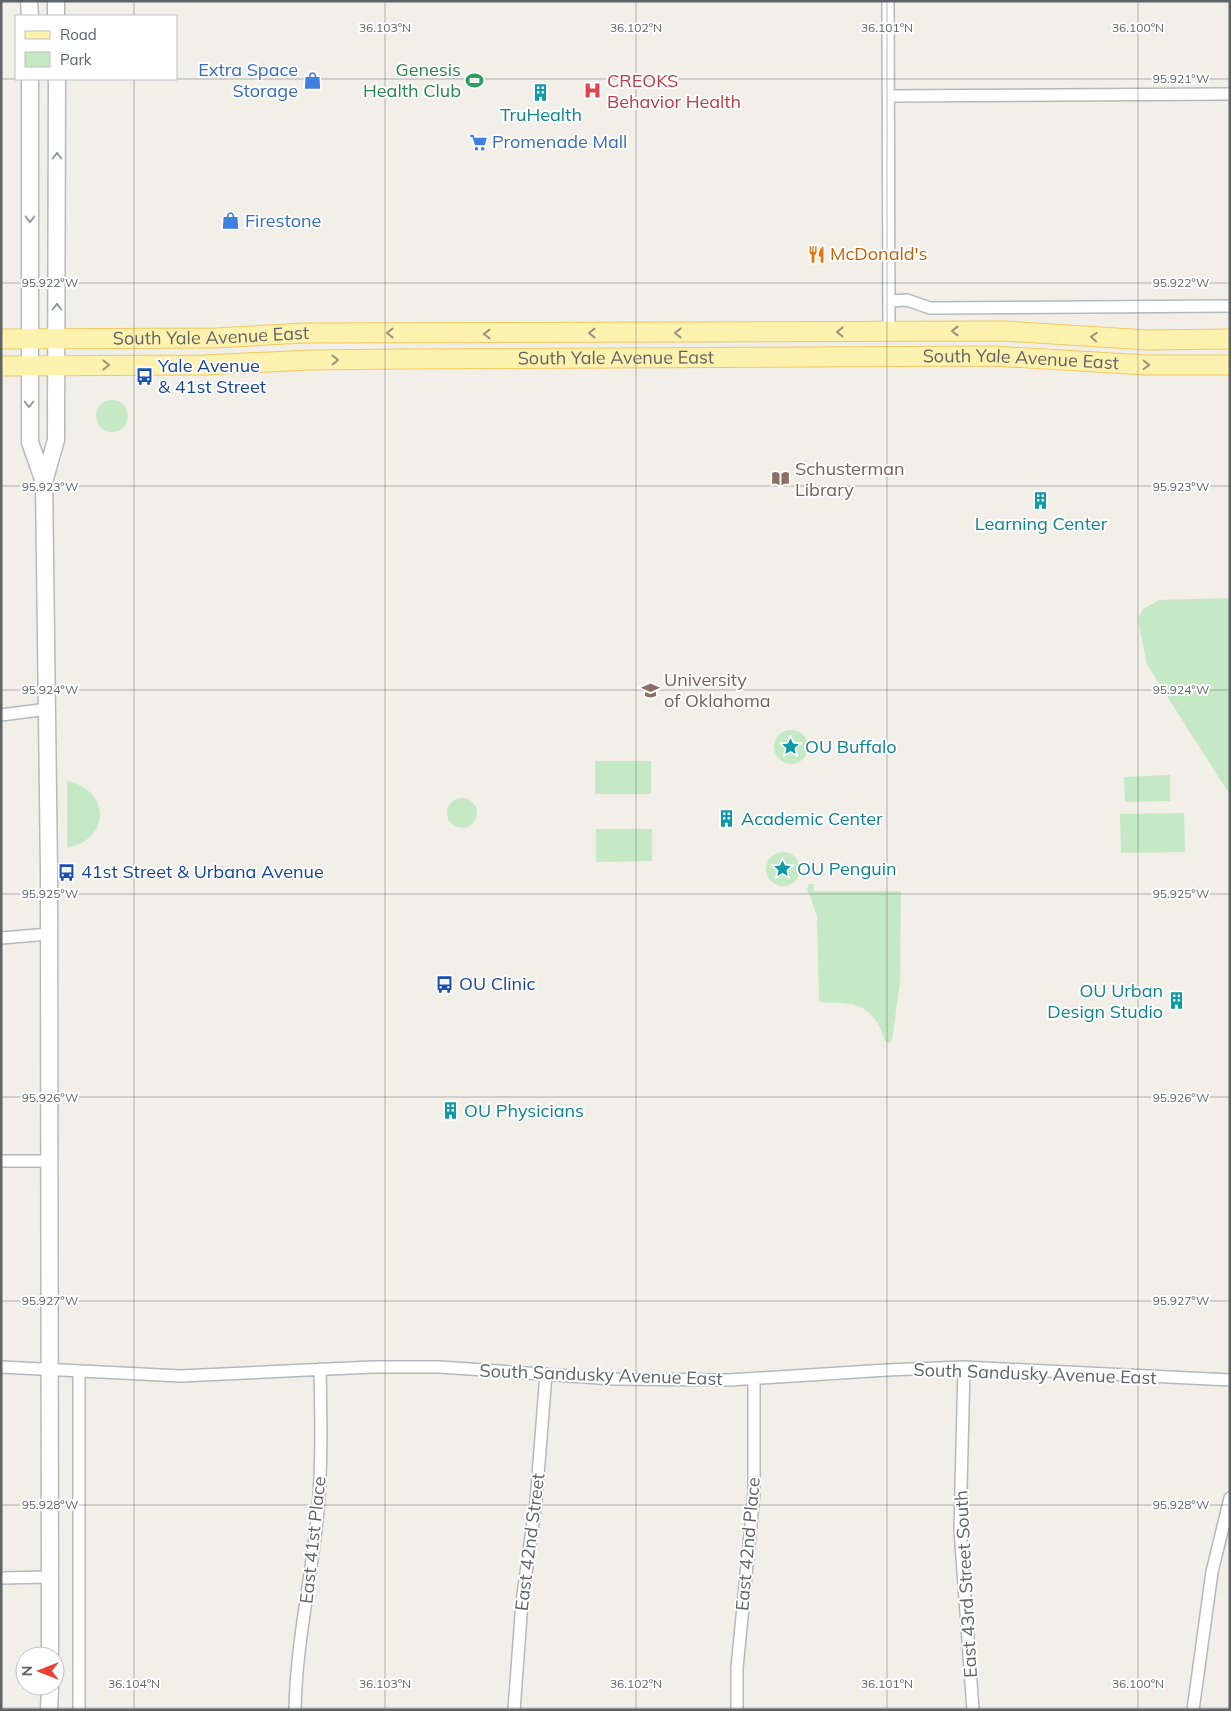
<svg xmlns="http://www.w3.org/2000/svg" width="1231" height="1711" font-family="Mulish,sans-serif">
<style>
.green{fill:#c5e8c5}
.lines{fill:none;stroke-linecap:round;stroke-linejoin:round}
.street-casing{stroke:#b5b8bc;stroke-width:14}
.secondary-casing{stroke:#b6babf;stroke-width:19}
.primary-casing{stroke:#f2c960;stroke-width:21}
.street{stroke:#fff;stroke-width:11}
.secondary{stroke:#fff;stroke-width:16}
.primary{stroke:#fff2af;stroke-width:19}
.oneway{stroke:#979a9d}
.oneway2{stroke:#979581}
.ticks{fill:none;stroke:#5f6368;stroke-width:1;stroke-opacity:0.45}
.labels{text-anchor:middle;stroke-width:4;stroke-linejoin:round;paint-order:stroke}
.shop-label{font-size:18px;fill:#366cbe;stroke:#fff;text-anchor:start}
.leisure-label{font-size:18px;fill:#27864d;stroke:#fff;text-anchor:end}
.health-label{font-size:18px;fill:#be3a42;stroke:#fff;text-anchor:start}
.culture-label{font-size:18px;fill:#0d838f;stroke:#fff;text-anchor:start}
.food-label{font-size:18px;fill:#c56008;stroke:#fff;text-anchor:start}
.street-label{font-size:18px;fill:#5f6368;stroke:#fff}
.transit-label{font-size:18px;fill:#164399;stroke:#fff;text-anchor:start}
.education-label{font-size:18px;fill:#785e54;stroke:#fff;text-anchor:start}
.ticks-label{font-size:12px;text-anchor:middle;fill:#5f6368;stroke:#fff;stroke-width:4;stroke-linejoin:round;paint-order:stroke}
</style>
<rect width="100%" height="100%" fill="#f1efe8"/>
<path class="green" d="M96 416a16 16 0 1 1 32 0a16 16 0 1 1-32 0Z
M1230,598V795L1147,665L1138,619L1143,609L1159,600Z
M774 747a17 17 0 1 1 34 0a17 17 0 1 1-34 0Z
M595,761H651V794H595Z
M1170,775V801L1125,802L1124,777Z
M67,781C111,790 111,839 67,848Z
M447 813a15 15 0 1 1 30 0a15 15 0 1 1-30 0Z
M1184,813L1185,852L1121,853L1120,814Z
M596,829H652V861L596,862Z
M766 869a17 17 0 1 1 34 0a17 17 0 1 1-34 0Z
M809,884H814V891H901L900,982L892,1040L889,1043L885,1041C879,1019 866,1004 843,1003C835,1002 826,1004 819,1001L817,916L807,888Z"/>
<g class="lines">
<defs>
<path id="street" d="M888,1L889,331
M889,96L1230,94
M890,301L907,300L930,308L1230,306
M1,715L48,709
M1,938L49,934
M1,1161H48
M1,1367L181,1376L372,1367H440L613,1379L729,1380L887,1370L964,1367L1230,1380
M964,1367L960,1529L973,1710
M79,1372V1710
M1,1578L50,1577
M295,1710C296,1643 312,1577 318,1510C322,1463 321,1416 320,1369
M514,1710L522,1602L536,1501L546,1374
M737,1710V1668L754,1493V1379
M1193,1710L1212,1572L1230,1498"/>
<path id="secondary" d="M29,1L30,16
M56,1V16
M30,79V442L44,482
M50,1656L49,872L44,482L56,440L57,79
M49,1710L50,1686"/>
<g id="primary">
<path id="s1" d="M1,339L216,338L304,333L1004,331L1148,340L1230,339"/>
<path id="s2" d="M1,366L204,365L310,360L402,359L994,356L1146,365H1230"/>
</g>
</defs>
<use href="#street" class="street-casing"/>
<use href="#secondary" class="secondary-casing"/>
<use href="#primary" class="primary-casing"/>
<use href="#street" class="street"/>
<use href="#secondary" class="secondary"/>
<use href="#primary" class="primary"/>
</g>
<defs><path id="oneway-chevron" d="M-2-3.5L2.5 0L-2 3.5" fill="none" stroke-width="1.6" stroke-linecap="round" stroke-linejoin="round" transform="scale(1.25)"/></defs>
<g class="oneway">
<use href="#oneway-chevron" transform="translate(57 156) rotate(-90)"/>
<use href="#oneway-chevron" transform="translate(30 219) rotate(90)"/>
<use href="#oneway-chevron" transform="translate(57 307) rotate(-90)"/>
<use href="#oneway-chevron" transform="translate(29 404) rotate(90)"/>
</g>
<g class="oneway2">
<use href="#oneway-chevron" transform="translate(955 331) rotate(180)"/>
<use href="#oneway-chevron" transform="translate(840 332) rotate(180)"/>
<use href="#oneway-chevron" transform="translate(390 333) rotate(-180)"/>
<use href="#oneway-chevron" transform="translate(592 333) rotate(180)"/>
<use href="#oneway-chevron" transform="translate(678 333) rotate(180)"/>
<use href="#oneway-chevron" transform="translate(487 334) rotate(180)"/>
<use href="#oneway-chevron" transform="translate(1094 337) rotate(-176)"/>
<use href="#oneway-chevron" transform="translate(335 360) rotate(-1)"/>
<use href="#oneway-chevron" transform="translate(106 365)"/>
<use href="#oneway-chevron" transform="translate(1146 365) rotate(2)"/>
</g>
<path class="ticks" d="M134,1V16M385,1V1710M636,1V1710M887,1V1710M1138,1V1710M1,79H1230M134,79V1710M1,283H1230M1,486H1230M1,690H1230M1,894H1230M1,1097H1230M1,1301H1230M1,1505H1230M1,1708H1230"/>
<defs>
<symbol id="shop-bare" viewBox="-9 -9 18 18"><path d="M-5-2.5h2.3a2.7 3.5 0 0 1 5.4 0H5L5.5 6h-11ZM-1.5-2.5h3a1.5 2.3 0 0 0-3 0Z" fill="#3f7fe0" stroke="#fff" stroke-width="2.5" paint-order="stroke"/></symbol>
<symbol id="stadium-bare" viewBox="-9 -9 18 18"><path d="M0-5a6.5 5 0 1 0 0 10a6.5 5 0 1 0 0-10ZM-3.5-1.8h7v3.6h-7Z" fill="#2e9e5b" stroke="#fff" stroke-width="2.5" paint-order="stroke"/></symbol>
<symbol id="hospital-bare" viewBox="-9 -9 18 18"><path d="M-5-5h3v3.5h4V-5h3V5h-3V1.5h-4V5h-3Z" fill="#e0444e" stroke="#fff" stroke-width="2.5" paint-order="stroke"/></symbol>
<symbol id="building-bare" viewBox="-9 -9 18 18"><path d="M-4-6H4V6H1V3H-1V6H-4ZM-2.5-4.3h1.7v1.8h-1.7ZM.8-4.3h1.7v1.8H.8ZM-2.5-1h1.7V.8h-1.7ZM.8-1h1.7V.8H.8Z" fill="#0f9aa8" stroke="#fff" stroke-width="2.5" paint-order="stroke"/></symbol>
<symbol id="supermarket-bare" viewBox="-9 -9 18 18"><path d="M-6-5.5h2.5l.6 2H6L4.5 2H-2.5L-4.4-4H-6ZM-1.5 3.2a1.3 1.3 0 1 0 .1 0ZM3 3.2a1.3 1.3 0 1 0 .1 0Z" fill="#3f7fe0" stroke="#fff" stroke-width="2.5" paint-order="stroke"/></symbol>
<symbol id="restaurant-bare" viewBox="-9 -9 18 18"><path d="M-5-6h1v4h1v-4h1v4h1v-4h1v5L-1.5 .5V6h-2V.5L-5-1ZM5-6V6H3V1.5H1.5Q1.5-4 5-6Z" fill="#e8710a" stroke="#fff" stroke-width="2.5" paint-order="stroke"/></symbol>
<symbol id="bus-bare" viewBox="-9 -9 18 18"><path d="M-5-6H5V4H4V6H2V4H-2V6H-4V4H-5ZM-3.5-4V0h7V-4ZM-3.5 1.2v1.5H-2V1.2ZM2 1.2v1.5H3.5V1.2Z" fill="#1a4fb4" stroke="#fff" stroke-width="2.5" paint-order="stroke"/></symbol>
<symbol id="library-bare" viewBox="-9 -9 18 18"><path d="M-6-4Q-3-5.5-.7-3.5V5Q-3 3-6 4ZM6-4Q3-5.5 .7-3.5V5Q3 3 6 4Z" fill="#8d6e63" stroke="#fff" stroke-width="2.5" paint-order="stroke"/></symbol>
<symbol id="university-bare" viewBox="-9 -9 18 18"><path d="M0-5L7-2L0 1L-7-2ZM-4 1L0 2.5L4 1V4Q0 6-4 4Z" fill="#8d6e63" stroke="#fff" stroke-width="2.5" paint-order="stroke"/></symbol>
<symbol id="sight-bare" viewBox="-9 -9 18 18"><path d="M0-6L1.8-2.2L6-1.7L2.9 1.2L3.7 5.4L0 3.3L-3.7 5.4L-2.9 1.2L-6-1.7L-1.8-2.2Z" fill="#0f9aa8" stroke="#fff" stroke-width="2.5" paint-order="stroke"/></symbol>
</defs>
<g fill-rule="evenodd">
<use href="#shop-bare" x="300" y="68" width="25" height="25"/>
<use href="#stadium-bare" x="462" y="68" width="25" height="25"/>
<use href="#hospital-bare" x="580" y="78" width="25" height="25"/>
<use href="#building-bare" x="528" y="80" width="25" height="25"/>
<use href="#supermarket-bare" x="466" y="130" width="25" height="25"/>
<use href="#shop-bare" x="218" y="208" width="25" height="25"/>
<use href="#restaurant-bare" x="804" y="242" width="25" height="25"/>
<use href="#bus-bare" x="132" y="364" width="25" height="25"/>
<use href="#library-bare" x="768" y="466" width="25" height="25"/>
<use href="#building-bare" x="1028" y="488" width="25" height="25"/>
<use href="#university-bare" x="638" y="678" width="25" height="25"/>
<use href="#sight-bare" x="778" y="734" width="25" height="25"/>
<use href="#building-bare" x="714" y="806" width="25" height="25"/>
<use href="#sight-bare" x="770" y="856" width="25" height="25"/>
<use href="#bus-bare" x="54" y="860" width="25" height="25"/>
<use href="#bus-bare" x="432" y="972" width="25" height="25"/>
<use href="#building-bare" x="1164" y="988" width="25" height="25"/>
<use href="#building-bare" x="438" y="1098" width="25" height="25"/>
</g>
<g class="labels">
<g class="shop-label">
<text x="298" y="76" text-anchor="end">Extra Space<tspan x="298" dy="21">Storage</tspan></text>
<text x="492" y="148">Promenade Mall</text>
<text x="245" y="227">Firestone</text>
</g>
<g class="leisure-label">
<text x="461" y="76">Genesis<tspan x="461" dy="21">Health Club</tspan></text>
</g>
<g class="health-label">
<text x="607" y="87">CREOKS<tspan x="607" dy="21">Behavior Health</tspan></text>
</g>
<g class="culture-label">
<text x="541" y="121" text-anchor="middle">TruHealth</text>
<text x="1041" y="530" text-anchor="middle">Learning Center</text>
<text x="805" y="753">OU Buffalo</text>
<text x="741" y="825">Academic Center</text>
<text x="797" y="875">OU Penguin</text>
<text x="1163" y="997" text-anchor="end">OU Urban<tspan x="1163" dy="21">Design Studio</tspan></text>
<text x="464" y="1117">OU Physicians</text>
</g>
<g class="food-label">
<text x="830" y="260">McDonald's</text>
</g>
<g class="street-label">
<text dy="6" stroke="none"><textPath href="#s1" startOffset="210">South Yale Avenue East</textPath></text>
<text dy="6" stroke="none"><textPath href="#s2" startOffset="615">South Yale Avenue East</textPath></text>
<text dy="6" stroke="none"><textPath href="#s2" startOffset="1020">South Yale Avenue East</textPath></text>
<text transform="translate(1035 1374) rotate(2)" y="6">South Sandusky Avenue East</text>
<text transform="translate(601 1375) rotate(2)" y="6">South Sandusky Avenue East</text>
<text transform="translate(313 1540) rotate(-84)" y="6">East 41st Place</text>
<text transform="translate(530 1542) rotate(-83)" y="6">East 42nd Street</text>
<text transform="translate(748 1544) rotate(-85)" y="6">East 42nd Place</text>
<text transform="translate(966 1584) rotate(-93)" y="6">East 43rd Street South</text>
</g>
<g class="transit-label">
<text x="158" y="372">Yale Avenue<tspan x="158" dy="21">&amp; 41st Street</tspan></text>
<text x="81" y="878">41st Street &amp; Urbana Avenue</text>
<text x="459" y="990">OU Clinic</text>
</g>
<g class="education-label">
<text x="795" y="475">Schusterman<tspan x="795" dy="21">Library</tspan></text>
<text x="664" y="686">University<tspan x="664" dy="21">of Oklahoma</tspan></text>
</g>
</g>
<g class="ticks-label">
<text x="385" y="32">36.103°N</text>
<text x="636" y="32">36.102°N</text>
<text x="887" y="32">36.101°N</text>
<text x="1138" y="32">36.100°N</text>
<text x="1181" y="83">95.921°W</text>
<text x="1181" y="287">95.922°W</text>
<text x="50" y="287">95.922°W</text>
<text x="1181" y="491">95.923°W</text>
<text x="50" y="491">95.923°W</text>
<text x="1181" y="694">95.924°W</text>
<text x="50" y="694">95.924°W</text>
<text x="1181" y="898">95.925°W</text>
<text x="50" y="898">95.925°W</text>
<text x="1181" y="1102">95.926°W</text>
<text x="50" y="1102">95.926°W</text>
<text x="1181" y="1305">95.927°W</text>
<text x="50" y="1305">95.927°W</text>
<text x="50" y="1509">95.928°W</text>
<text x="1181" y="1509">95.928°W</text>
<text x="134" y="1688">36.104°N</text>
<text x="385" y="1688">36.103°N</text>
<text x="636" y="1688">36.102°N</text>
<text x="887" y="1688">36.101°N</text>
<text x="1138" y="1688">36.100°N</text>
</g>
<rect width="1231" height="1711" fill="none" stroke="#5f6368" stroke-width="5"/>
<rect x="15" y="15" width="162" height="65" fill="#ffffff" stroke="#bfc1c3"/>
<rect x="25" y="31" width="25" height="8" fill="#fff2af" stroke="#bfc1c3"/>
<text x="60" y="40" font-size="15" fill="#5f6368">Road</text>
<rect x="25" y="52" width="25" height="15" fill="#c5e8c5" stroke="#bfc1c3"/>
<text x="60" y="65" font-size="15" fill="#5f6368">Park</text>
<g transform="translate(40 1671) rotate(270)"><circle r="24" fill="#ffffff" stroke="#bfc1c3"/>
<path d="M0-4L9 19L0 12L-9 19Z" fill="#ea4335"/>
<text y="-8" font-size="14" font-weight="bold" text-anchor="middle" fill="#5f6368">N</text>
</g>
</svg>
